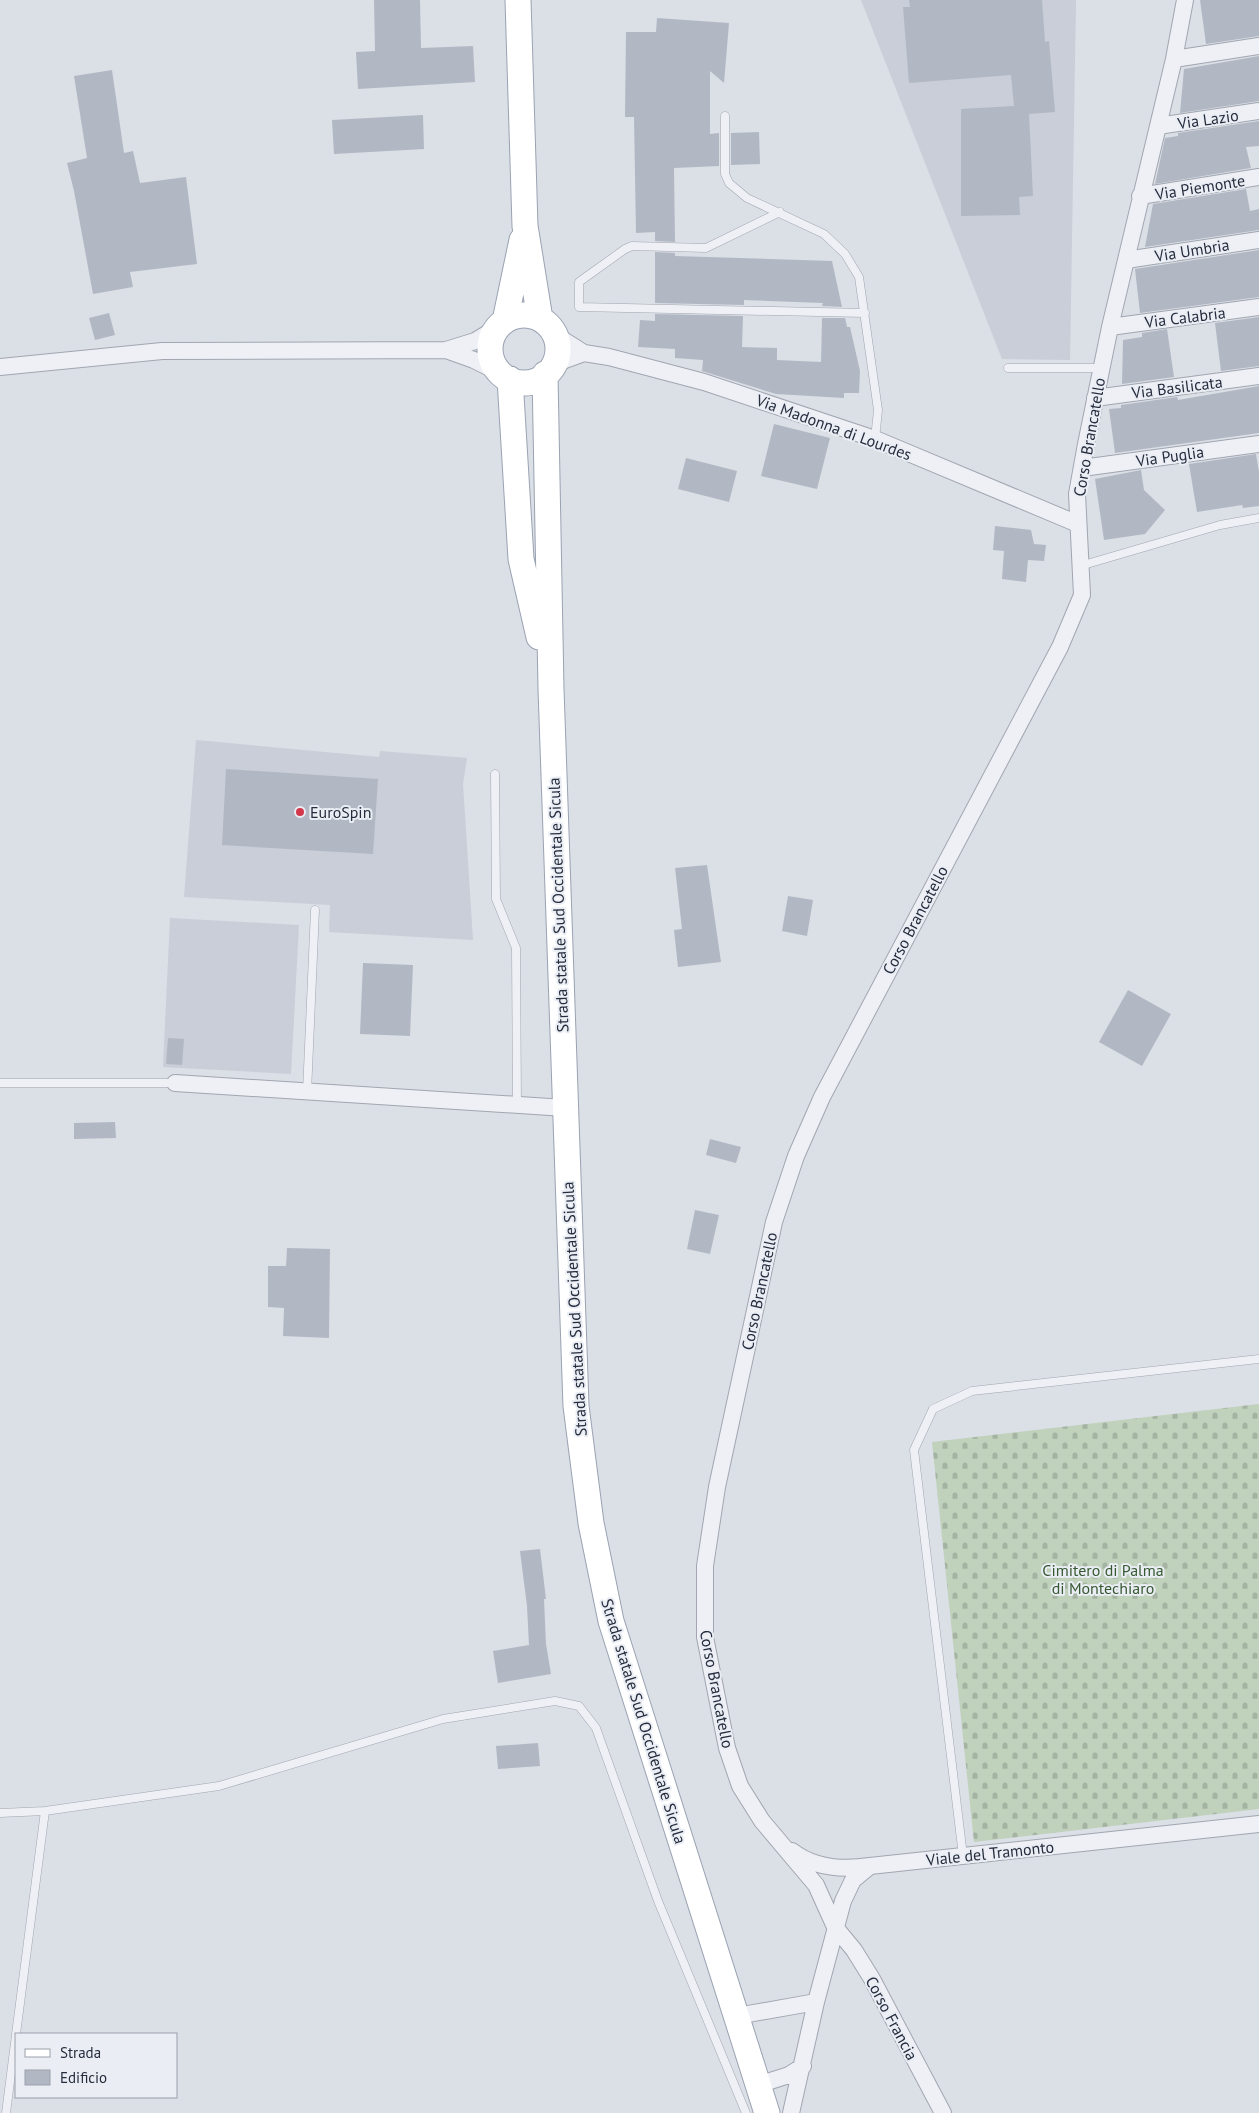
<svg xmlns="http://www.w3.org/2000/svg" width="1259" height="2113" font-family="'PT Sans',sans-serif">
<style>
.built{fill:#c9ced8}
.cemetery{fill:url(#cemetery-stones)}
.building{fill:#b2b8c3}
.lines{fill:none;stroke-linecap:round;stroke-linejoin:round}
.lane-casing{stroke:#a1a6b0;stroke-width:9}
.street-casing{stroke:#a1a6b0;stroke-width:18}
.primary-casing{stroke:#9aa3b2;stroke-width:27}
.lane{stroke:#eef0f5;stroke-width:8}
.street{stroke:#eef0f5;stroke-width:16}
.primary{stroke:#fff;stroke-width:25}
.poi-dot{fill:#d3384a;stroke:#eaeef4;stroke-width:2}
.labels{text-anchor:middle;stroke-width:4;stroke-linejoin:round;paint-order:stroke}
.street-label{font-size:16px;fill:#252c3d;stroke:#eaeef4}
.poi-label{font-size:16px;fill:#252c3d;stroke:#eaeef4;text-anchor:start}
.park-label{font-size:16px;fill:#375931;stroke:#eaeef4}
</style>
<defs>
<pattern id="cemetery-stones" width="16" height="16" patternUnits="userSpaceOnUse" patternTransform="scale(1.25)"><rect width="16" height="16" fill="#c0d1bc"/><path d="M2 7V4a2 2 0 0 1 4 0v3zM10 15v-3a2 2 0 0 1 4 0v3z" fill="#a5b4a2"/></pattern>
</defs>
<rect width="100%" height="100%" fill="#dbdfe6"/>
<path class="built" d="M861,0H1076L1070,360L1002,359Z
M196,740L379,757L380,751L467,758L463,784L473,940L329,932L330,905L184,897Z
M170,918L299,925L291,1074L163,1067Z"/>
<path class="cemetery" d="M1259,1404V1809L974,1842L932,1442Z"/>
<path class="building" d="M374,0H420L421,48L473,46L475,82L358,89L356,52L375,51Z
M909,0H1042L1045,42L1049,41L1055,112L1029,114L1033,196L1019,197L1020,215L961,216V109L1014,106L1011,75L909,83L903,7H910Z
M1200,0H1259V36L1206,44Z
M657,18L729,23L724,83L710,71V134L719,133V166L674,168L675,242L655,241V232L636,233L634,117H625L626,32H656Z
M1259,56V101L1180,113L1184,69Z
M112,70L124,153L133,151L140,183L186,177L197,264L130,272L133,287L93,294L74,191L67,163L87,158L74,76Z
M423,115L424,149L334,154L332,120Z
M1259,121V146L1246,147L1251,168L1155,184L1165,138L1178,136V133Z
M759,132L760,164L731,165V133Z
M1246,189L1250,211L1259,209V230L1145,247L1153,204Z
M1259,250V297L1140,313L1135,269Z
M655,252L675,253V256L832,261L842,307L822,306L823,303L744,300V305L655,303Z
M109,313L115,335L95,340L89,318Z
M655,314L743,316L742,347L777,348V360L821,362L822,318H845L847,327H850L860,371L859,393H844V398L776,394L702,371L703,360L675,358V349L638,347L640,320L655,321Z
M1259,317V366L1221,371L1215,323Z
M1167,329L1174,377L1122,384L1123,340L1142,337V333Z
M1259,386V433L1115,453L1109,409L1121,408V405L1177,397L1178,400Z
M774,424L830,438L817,489L761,476Z
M1256,454L1259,472V506L1243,508L1242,505L1197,512L1189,464Z
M686,458L737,471L729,502L678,489Z
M1141,470L1144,490L1165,510L1145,534L1104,540L1095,479Z
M995,526L1031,530L1034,544L1046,545L1044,561L1028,560L1026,582L1002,579L1004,551L993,550Z
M226,769L378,779L373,854L222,845Z
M707,865L721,962L678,967L674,930L682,929L675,868Z
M788,896L813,900L807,936L782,931Z
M363,963L413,965L410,1036L360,1034Z
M1128,990L1171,1014L1142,1066L1099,1042Z
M168,1038L184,1039L182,1065L166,1064Z
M115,1122L116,1138L74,1139V1123Z
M710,1139L741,1147L736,1163L706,1155Z
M695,1210L719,1215L710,1254L687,1249Z
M287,1248L330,1249L329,1338L283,1336L284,1308L268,1307V1266H286Z
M540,1549L546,1599H544L546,1644L551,1674L498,1683L493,1651L529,1645L527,1606L520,1551Z
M538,1743L540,1766L498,1769L496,1746Z"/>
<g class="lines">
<defs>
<path id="lane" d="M725,116V174L729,183L747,198L824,234L845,254L859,277L878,410L875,439
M780,212L706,248L632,246L625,249L579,282V307L865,313
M1008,368H1101
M1080,566L1220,525L1259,518
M495,774L496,899L516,948L517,1105
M0,1083H175
M307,1092L315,910
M0,1813L45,1811L219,1786L443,1719L555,1701L579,1706L596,1728L658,1901L746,2113
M963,1856L914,1450L933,1409L972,1391L1259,1359
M16,2034L45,1811
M6,2113L16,2035"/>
<path id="street" d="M1174,59L1259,46
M1158,126L1259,111
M1140,196L1259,177
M1126,260L1259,240
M1110,327L1259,307
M554,334L584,353L609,357L704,382L875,439L1078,524
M446,350L474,360L504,375
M554,364L584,353
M0,367L162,351L446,350L475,341L498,327
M1095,398L1259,376
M1082,468L1259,444
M175,1083L565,1108
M792,1851C814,1868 843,1870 870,1866
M737,2016L816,2002
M758,2085L789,2075L803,2066
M791,2113L816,2002L843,1901L853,1880L870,1866L1259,1824
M943,2113L872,1979L854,1950L835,1927L816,1885L762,1821L740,1786L727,1748L705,1637V1566L717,1487L774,1222L796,1156L822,1097L1060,647L1082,595L1077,494L1086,444L1110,327L1174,59L1185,0"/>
<path id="primary" d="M518,0L525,226L540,319
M490 349a34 34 0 1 1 68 0a34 34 0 1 1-68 0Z
M505,321L522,240
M545,374L551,689L576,1406L591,1523L611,1621L767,2113
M510,379L521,559L539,637"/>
</defs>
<use href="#lane" class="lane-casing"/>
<use href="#street" class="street-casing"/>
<use href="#primary" class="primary-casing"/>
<use href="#lane" class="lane"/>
<use href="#street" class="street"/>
<use href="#primary" class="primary"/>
</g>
<circle class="poi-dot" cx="300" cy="812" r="5"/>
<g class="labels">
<g class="street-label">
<text transform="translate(1208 119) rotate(-8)" y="6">Via Lazio</text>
<text transform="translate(1200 187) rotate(-9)" y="6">Via Piemonte</text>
<text transform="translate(1192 250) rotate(-9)" y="6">Via Umbria</text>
<text transform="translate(1185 317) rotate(-7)" y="6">Via Calabria</text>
<text transform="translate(1177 387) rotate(-7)" y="6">Via Basilicata</text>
<text transform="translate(834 427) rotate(20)" y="6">Via Madonna di Lourdes</text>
<text transform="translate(1089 437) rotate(-80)" y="6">Corso Brancatello</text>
<text transform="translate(1170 456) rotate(-8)" y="6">Via Puglia</text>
<text transform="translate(558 905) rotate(-92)" y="6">Strada statale Sud Occidentale Sicula</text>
<text transform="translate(915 920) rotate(-62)" y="6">Corso Brancatello</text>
<text transform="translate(759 1291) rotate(-78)" y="6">Corso Brancatello</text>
<text transform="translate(574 1309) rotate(-93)" y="6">Strada statale Sud Occidentale Sicula</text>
<text transform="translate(717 1689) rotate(79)" y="6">Corso Brancatello</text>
<text transform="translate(644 1721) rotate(73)" y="6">Strada statale Sud Occidentale Sicula</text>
<text transform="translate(990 1853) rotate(-6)" y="6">Viale del Tramonto</text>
<text transform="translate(892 2018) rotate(62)" y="6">Corso Francia</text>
</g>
<g class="poi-label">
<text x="310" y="818">EuroSpin</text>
</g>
<g class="park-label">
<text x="1103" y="1576">Cimitero di Palma<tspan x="1103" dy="18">di Montechiaro</tspan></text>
</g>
</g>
<rect x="15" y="2033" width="162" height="65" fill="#eaeef4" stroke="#9ba0ab"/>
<rect x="25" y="2049" width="25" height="8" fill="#ffffff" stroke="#9ba0ab"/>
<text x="60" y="2058" font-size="15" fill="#252c3d">Strada</text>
<rect x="25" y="2070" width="25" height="15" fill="#b2b8c3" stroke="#9ba0ab"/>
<text x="60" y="2083" font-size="15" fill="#252c3d">Edificio</text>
</svg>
